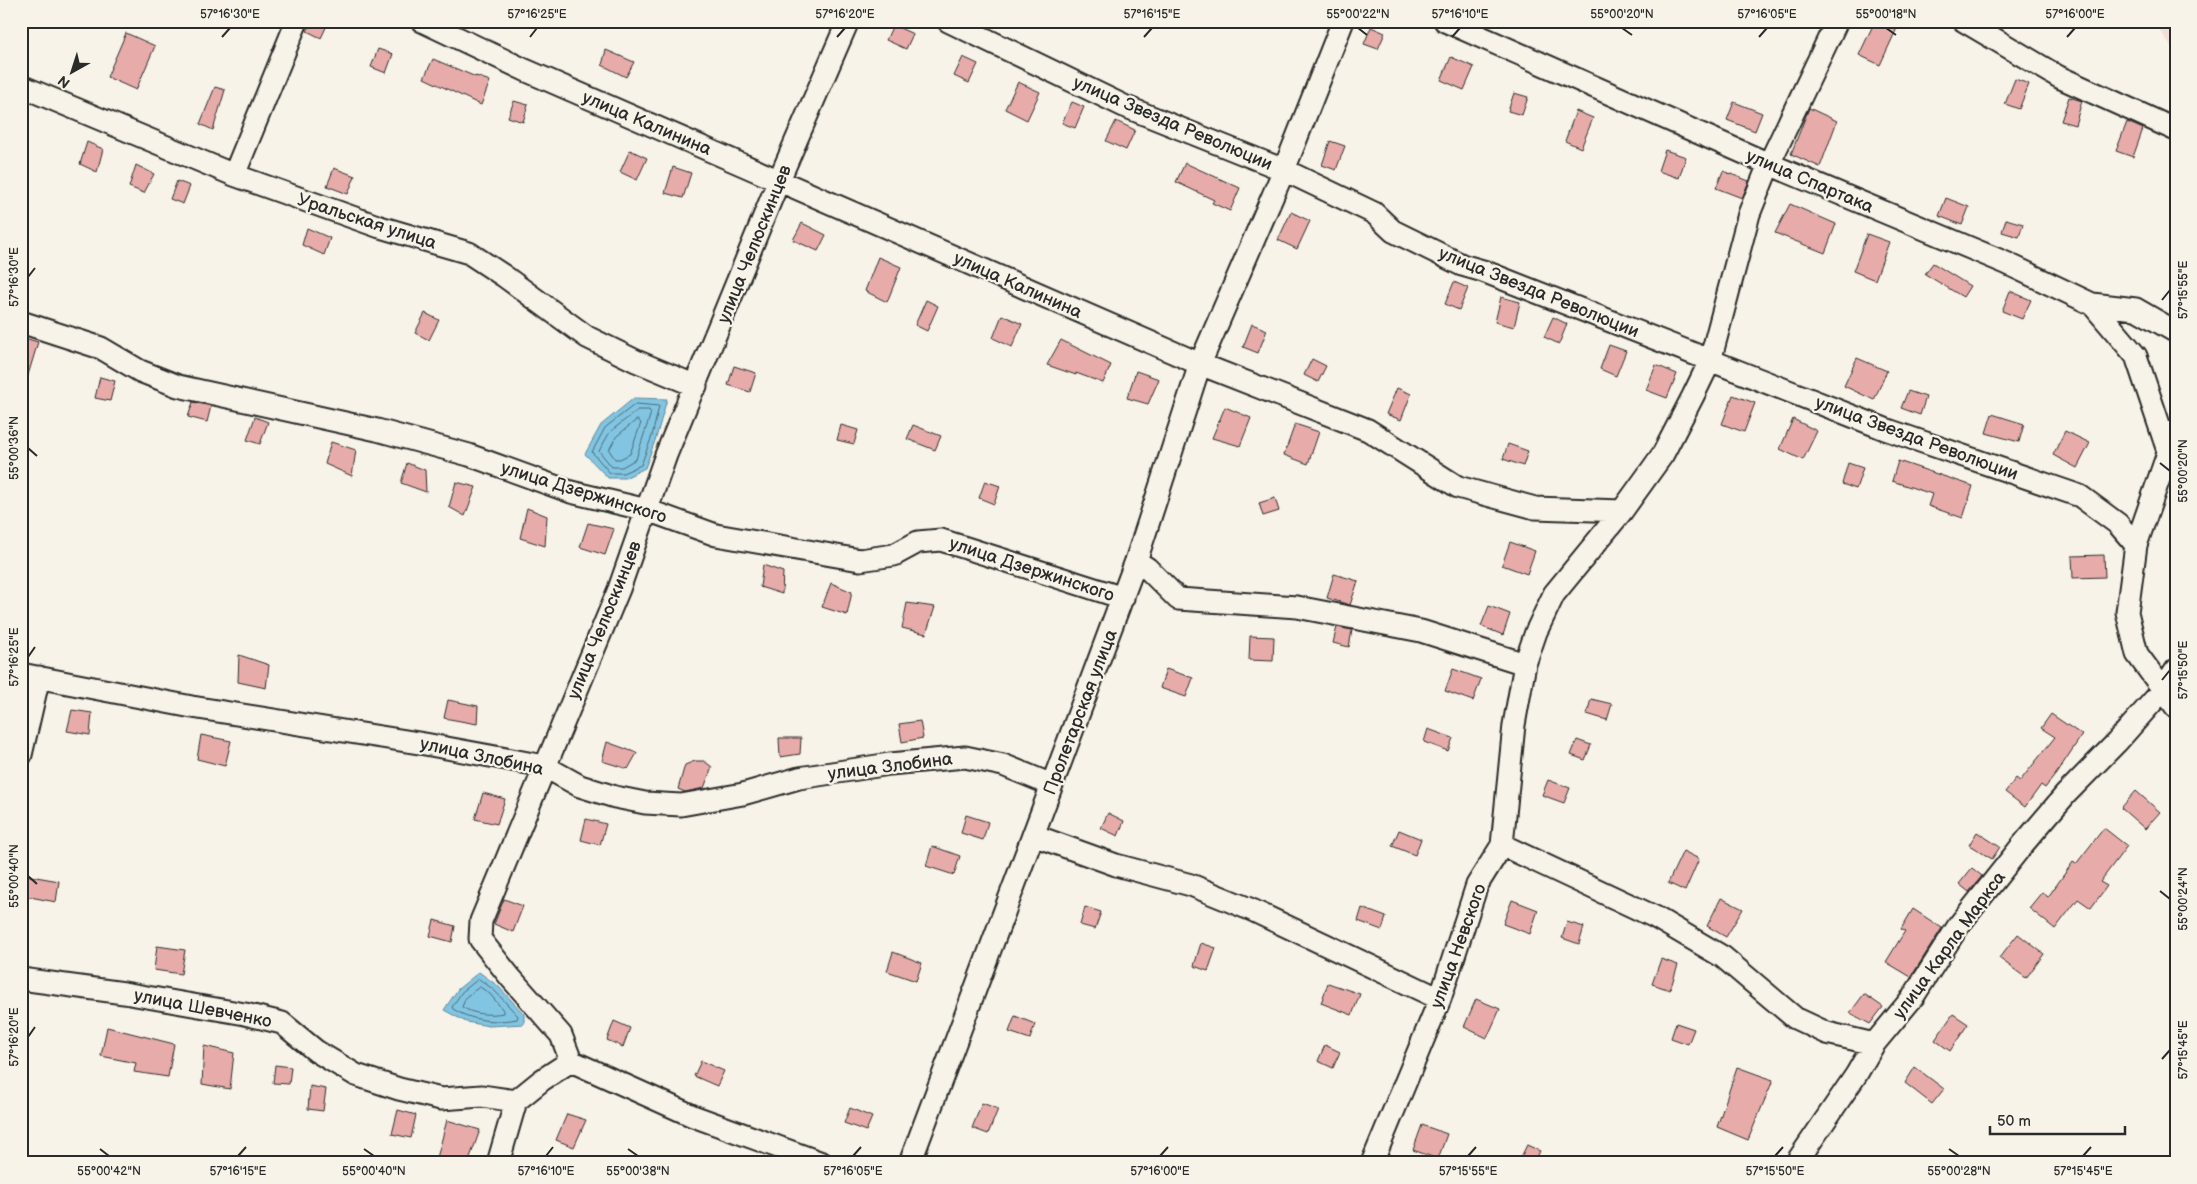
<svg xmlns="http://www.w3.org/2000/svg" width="2197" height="1184" font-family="'Balsamiq Sans',sans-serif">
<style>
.built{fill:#f2ded5}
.water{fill:#81c5e2;stroke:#5f8799}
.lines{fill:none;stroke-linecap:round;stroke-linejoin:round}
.shore{stroke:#4d6974;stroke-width:1}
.building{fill:#e7acaa;stroke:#2b2b2b}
.minor-casing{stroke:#2b2b2b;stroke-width:25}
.minor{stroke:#f7f3e8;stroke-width:21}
.ticks{fill:none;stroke:#2b2b2b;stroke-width:2}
.labels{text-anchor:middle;stroke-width:4.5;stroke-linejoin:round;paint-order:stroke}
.street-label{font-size:18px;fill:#2b2b2b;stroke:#f7f3e8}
.neatline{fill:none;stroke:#2b2b2b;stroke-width:2}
.ticks-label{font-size:12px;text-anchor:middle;fill:#2b2b2b}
</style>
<rect width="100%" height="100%" fill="#f7f3e8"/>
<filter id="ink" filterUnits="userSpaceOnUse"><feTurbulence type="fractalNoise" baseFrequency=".02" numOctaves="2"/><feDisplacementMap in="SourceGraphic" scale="10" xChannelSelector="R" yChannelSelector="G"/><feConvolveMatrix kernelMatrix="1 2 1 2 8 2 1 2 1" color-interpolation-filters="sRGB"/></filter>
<g filter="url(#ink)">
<path class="built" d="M2156,21H2176V54L2155,23Z"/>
<path class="water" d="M634,398L667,399L656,438L645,468L625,478H608L585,454L601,425Z
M479,972L498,986L524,1014V1024L489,1026L466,1022L444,1010L458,989Z"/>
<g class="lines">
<path class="shore" d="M636,404L659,406L652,436L641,465L623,473H610L592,452L605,428Z
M638,410H649L651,413L636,459L622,467H612L599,451L610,432Z
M637,420L641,423L630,454L620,459H615L609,450L616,437Z
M479,979L494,990L518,1016L517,1019C495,1023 472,1021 453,1009L452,1007L462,992Z
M480,987L490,994L503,1010V1013C489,1016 473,1014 462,1007L466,997Z"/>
</g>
<path class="building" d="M312,21H329L321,38L307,31Z
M1875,21H1888L1898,26L1880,65L1859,55Z
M893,25L913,34L906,49L886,40Z
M1371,27L1385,33L1378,49L1364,44Z
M126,33L155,46L136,90L107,77Z
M378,49L393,54L386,73L371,67Z
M606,50L634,62L626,77L602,65Z
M963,57L978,64L969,83L954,76Z
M1451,57L1474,67L1464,90L1441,80Z
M433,59L476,77V76L490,81L481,105L424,78Z
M2015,79L2029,84L2019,109L2005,104Z
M1018,82L1040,92L1027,120L1005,109Z
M215,87L225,90L213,130L200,124Z
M1514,93L1528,97L1522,115L1508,111Z
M2069,97L2082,101L2075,125L2061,121Z
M514,101L528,105L523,122L508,117Z
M1072,102L1084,107L1075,128L1062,123Z
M1734,102L1762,113L1755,131L1727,120Z
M1809,108L1837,121L1820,167L1791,154Z
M1576,111L1593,118L1581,148L1565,141Z
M1116,121L1135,130L1126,150L1106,141Z
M2127,122L2143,129L2133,157L2116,151Z
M1330,141L1345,146L1336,170L1322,165Z
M87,142L103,149L97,172L80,164Z
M630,150L647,158L637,180L620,172Z
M1665,150L1686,157L1679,178L1658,171Z
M1185,163L1240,188L1230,211L1212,203L1214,200L1176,182Z
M136,165L154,174L144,193L129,187Z
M673,167L691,173L683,198L665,193Z
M334,168L355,176L348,194L327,186Z
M1723,171L1749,181L1742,198L1716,188Z
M177,181L190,186L183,204L170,199Z
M1946,198L1969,207L1962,225L1939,216Z
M1790,204L1836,224L1825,253L1775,233Z
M1291,212L1310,221L1297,249L1278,240Z
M2006,219L2023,224L2019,237L2002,232Z
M802,223L826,235L818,251L793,240Z
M307,228L330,238L324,255L302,245Z
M1867,234L1889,242L1875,280L1853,271Z
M878,257L901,267L887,302L865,291Z
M1933,263L1970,286L1963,297L1925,274Z
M1454,282L1468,288L1459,310L1445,304Z
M2010,291L2031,300L2022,319L2002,311Z
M1501,297L1520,302L1514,327L1495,322Z
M926,300L938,306L927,331L915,325Z
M425,313L439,320L429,340L415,333Z
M1002,315L1022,324L1012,347L993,338Z
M1553,317L1567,324L1559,344L1544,337Z
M1252,324L1267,330L1258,353L1243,347Z
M21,337L38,342L25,385L21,384Z
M1061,340L1111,365L1103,383L1076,373V375L1047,365Z
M1609,345L1626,351L1616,376L1600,369Z
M1857,358L1887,371L1874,400L1844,386Z
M1312,359L1326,366L1318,382L1304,375Z
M1656,365L1677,374L1667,398L1646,390Z
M734,366L756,373L750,392L728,385Z
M1136,371L1159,379L1148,404L1127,398Z
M100,377L115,381L110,401L95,398Z
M1397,388L1411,394L1401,420L1386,414Z
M1908,391L1926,397L1920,415L1901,408Z
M1733,395L1755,403L1744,432L1722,424Z
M193,402L211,406L207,422L188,417Z
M1225,407L1251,418L1240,446L1212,438Z
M1992,414L2024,424L2019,442L1986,433Z
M255,417L268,422L260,444L247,440Z
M1793,419L1817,431L1803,460L1780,449Z
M1295,424L1319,432L1308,464L1284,455Z
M841,425L858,430L854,444L837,440Z
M913,425L941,436L935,450L907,439Z
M2065,431L2090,443L2077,468L2053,455Z
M331,442L356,450L352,476L325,464Z
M1508,444L1528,451L1523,466L1503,459Z
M1898,461L1973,486L1963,518L1928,506L1932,494L1892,481Z
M407,463L425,470L426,492L401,483Z
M1848,463L1863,468L1856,489L1842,484Z
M985,481L1000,486L994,504L979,498Z
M456,482L476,487L465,516L449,507Z
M1275,498L1279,511L1263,516L1259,503Z
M527,508L547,516L545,546L520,538Z
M588,523L614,529L605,555L580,547Z
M1510,542L1535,551L1527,574L1502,565Z
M2104,555L2105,577L2073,578L2072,556Z
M763,565L783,572L782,594L760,587Z
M1334,574L1358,581L1350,605L1327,598Z
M831,583L852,592L847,615L822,607Z
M907,603L935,607L926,634L902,628Z
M1489,606L1510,614L1503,635L1481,626Z
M1337,627L1352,630L1349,647L1333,643Z
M1250,636L1274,637L1273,661L1249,660Z
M239,655L269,665L266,688L238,682Z
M1166,669L1193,678L1186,697L1160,688Z
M1453,669L1481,679L1473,701L1445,691Z
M1591,699L1612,704L1607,720L1587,714Z
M448,700L478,706L477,724L444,718Z
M72,710L92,713L90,735L67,731Z
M2051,714L2082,735L2056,774L2045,788L2041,785L2025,807L2005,792L2016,778L2020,781L2055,737L2041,728Z
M920,721L923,738L902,742L899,724Z
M1428,729L1453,738L1448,751L1424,742Z
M201,735L231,741L225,766L197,759Z
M779,738H801L800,754L780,757Z
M1577,740L1591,745L1585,760L1571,755Z
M607,742L637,753L628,769L602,761Z
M695,761H704L712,767L704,788L685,792L678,789L685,765Z
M1548,780L1570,788L1564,803L1542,795Z
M2136,791L2160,812L2145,829L2121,808Z
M483,793L505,799L497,824L475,819Z
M1108,813L1124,821L1118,836L1101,828Z
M966,815L988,822L983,840L961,833Z
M586,819L606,824L600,845L581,840Z
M2104,828L2127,846L2100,882L2107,886L2091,908L2078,899L2055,929L2029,908L2042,892L2048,897L2073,862L2076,864Z
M1399,830L1421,839L1415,855L1392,846Z
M1977,832L2000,847L1992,859L1969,845Z
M932,846L960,856L954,875L926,866Z
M1683,851L1699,859L1685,891L1668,883Z
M1972,868L1982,876L1969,892L1959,884Z
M25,875L59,881L56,902L25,896Z
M1721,898L1743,909L1726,937L1707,926Z
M504,899L523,906L513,932L494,924Z
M1512,900L1538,910L1530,934L1503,924Z
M1085,907L1101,912L1095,929L1080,925Z
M1362,908L1386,917L1382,930L1358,921Z
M1913,909L1942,928L1911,977L1886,962L1905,931L1901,929Z
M434,920L455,926L452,942L430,936Z
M1567,922L1584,927L1579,944L1562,938Z
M2018,934L2044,954L2026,978L1999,958Z
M1201,943L1216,948L1208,971L1194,966Z
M157,946L185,950L181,974L154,970Z
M893,952L922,963L916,981L887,971Z
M1661,959L1678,965L1670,990L1652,984Z
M1328,983L1360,994L1352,1015L1321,1003Z
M1864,994L1883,1007L1870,1024L1850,1013Z
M1476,999L1500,1009L1487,1038L1464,1027Z
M1953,1014L1968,1024L1950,1051L1935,1040Z
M1015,1016L1035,1024L1030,1039L1009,1032Z
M614,1021L630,1028L623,1047L607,1040Z
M1676,1023L1694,1029L1688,1044L1671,1038Z
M107,1027L174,1044L168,1077L134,1072L136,1063L101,1056Z
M1325,1045L1340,1052L1333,1068L1318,1061Z
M204,1046L234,1053L230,1089L202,1084Z
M701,1061L724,1071L717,1086L694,1076Z
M275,1065L291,1067L289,1084L273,1083Z
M1737,1067L1773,1080L1748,1140L1717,1127Z
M1915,1067L1944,1089L1932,1104L1905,1083Z
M310,1086L326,1089L323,1111L308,1109Z
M982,1103L998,1109L988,1134L972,1128Z
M850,1108L872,1117L866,1131L844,1123Z
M398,1110L416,1115L411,1138L392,1134Z
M567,1114L586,1120L574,1147L556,1140Z
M447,1120L480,1130L468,1163H452L437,1158Z
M1422,1125L1447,1134L1438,1159L1413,1150Z
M1527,1145L1540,1151L1534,1163H1518Z"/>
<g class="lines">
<defs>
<path id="minor" d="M422,21L525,70L1200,364L1368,430L1458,487L1535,508L1622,511
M948,21L1124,106L1284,170L1374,213L1393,231L1462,265L1483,271L1885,429L2080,496L2118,524L2136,545
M1445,21L1769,164L2006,263L2092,304L2136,309L2176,332
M1964,21L2059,77L2176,130
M21,86L234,175L380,227L469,253L504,276L587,337L636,361L696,386
M234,175L297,21
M2092,304L2136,356L2168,451
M21,322L101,348L140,371L178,386L377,430L469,455L571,492L647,510L716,535L860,560L894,555L918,542L941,540L1123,598
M2176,430L2136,545L2127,612L2137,654L2176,707
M1136,561L1147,568L1178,599L1297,607L1421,631L1525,664
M21,674L192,707L425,744L544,766L580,786L615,797L645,803L681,805L743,794L799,778L890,764L965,757L1003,765L1052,785
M21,755L39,677
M1033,835L1116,865L1191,885L1252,910L1440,999
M1502,845L1655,917L1723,957L1795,1018L1827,1033L1874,1044
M21,979L124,993L245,1014L282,1023L316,1051L356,1075L399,1089L441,1099L482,1096L516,1101
M571,1061L561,1035L510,977L480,939L481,921L619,589L666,455L779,180L848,21
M571,1061L693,1116L822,1163
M498,1163L516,1101L542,1080L571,1061
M910,1163L1136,561L1200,364L1284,170L1343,21
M1372,1163L1440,999L1477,885L1502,845L1514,725L1525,664L1536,632L1554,594L1622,511L1663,454L1693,396L1710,361L1749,214L1769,164L1837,21
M1796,1163L1856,1075L1874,1044L1913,997L1959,925L2024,843L2066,794L2117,742L2162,691L2176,670"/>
</defs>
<use href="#minor" class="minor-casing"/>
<use href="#minor" class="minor"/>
</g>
</g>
<path class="ticks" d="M1358,28L1367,35M1622,28L1632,35M1886,28L1896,35M222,37L230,28M530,37L537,28M837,37L845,28M1144,37L1152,28M1452,37L1460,28M1759,37L1767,28M2067,37L2075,28M28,277L35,268M2162,300L2170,290M28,448L37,456M2160,463L2170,471M28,657L35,647M2162,680L2170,670M28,876L37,884M2160,891L2170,899M28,1037L35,1027M2162,1059L2170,1050M100,1149L109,1156M364,1149L374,1156M628,1149L638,1156M1949,1149L1959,1156M238,1156L246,1147M546,1156L553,1147M853,1156L861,1147M1160,1156L1168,1147M1468,1156L1476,1147M1775,1156L1783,1147M2083,1156L2091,1147"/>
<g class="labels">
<g class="street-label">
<text transform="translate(647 123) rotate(23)" y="6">улица Калинина</text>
<text transform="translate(1173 123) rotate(23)" y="6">улица Звезда Революции</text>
<text transform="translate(1810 181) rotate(23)" y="6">улица Спартака</text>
<text transform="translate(367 221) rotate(18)" y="6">Уральская улица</text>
<text transform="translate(754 244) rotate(-68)" y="6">улица Челюскинцев</text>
<text transform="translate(1018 285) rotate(24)" y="6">улица Калинина</text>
<text transform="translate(1539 292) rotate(22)" y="6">улица Звезда Революции</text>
<text transform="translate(1917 438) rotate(20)" y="6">улица Звезда Революции</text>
<text transform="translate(584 492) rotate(17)" y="6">улица Дзержинского</text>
<text transform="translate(1032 569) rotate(18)" y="6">улица Дзержинского</text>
<text transform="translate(604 620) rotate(-68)" y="6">улица Челюскинцев</text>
<text transform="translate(1080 712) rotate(-69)" y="6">Пролетарская улица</text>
<text transform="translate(482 756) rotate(12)" y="6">улица Злобина</text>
<text transform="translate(890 766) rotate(-7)" y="6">улица Злобина</text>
<text transform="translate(1949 945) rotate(-54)" y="6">улица Карла Маркса</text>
<text transform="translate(1458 946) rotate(-70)" y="6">улица Невского</text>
<text transform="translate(203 1008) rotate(11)" y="6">улица Шевченко</text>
</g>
</g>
<rect width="2197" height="1184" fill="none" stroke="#f7f3e8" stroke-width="55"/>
<g transform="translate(72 72) rotate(219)" stroke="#f7f3e8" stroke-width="4" paint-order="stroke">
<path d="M0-4L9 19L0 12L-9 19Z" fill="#2b2b2b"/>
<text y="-8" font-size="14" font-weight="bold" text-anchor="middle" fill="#2b2b2b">N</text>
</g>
<path d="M1990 1126v8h135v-8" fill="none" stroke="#2b2b2b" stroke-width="2.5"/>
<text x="1997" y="1126" font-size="15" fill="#2b2b2b" stroke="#f7f3e8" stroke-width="4" paint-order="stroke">50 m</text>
<rect x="28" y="28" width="2142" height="1128" class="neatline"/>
<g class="ticks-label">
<text x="230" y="18">57°16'30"E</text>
<text x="537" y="18">57°16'25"E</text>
<text x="845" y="18">57°16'20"E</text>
<text x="1152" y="18">57°16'15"E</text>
<text x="1358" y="18">55°00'22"N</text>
<text x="1460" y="18">57°16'10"E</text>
<text x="1622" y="18">55°00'20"N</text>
<text x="1767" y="18">57°16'05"E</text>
<text x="1886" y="18">55°00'18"N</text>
<text x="2075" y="18">57°16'00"E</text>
<text transform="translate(14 277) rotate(-90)" y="4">57°16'30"E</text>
<text transform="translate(2183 290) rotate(-90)" y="4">57°15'55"E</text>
<text transform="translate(14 448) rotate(-90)" y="4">55°00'36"N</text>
<text transform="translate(2183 471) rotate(-90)" y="4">55°00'20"N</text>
<text transform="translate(14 657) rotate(-90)" y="4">57°16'25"E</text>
<text transform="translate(2183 670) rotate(-90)" y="4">57°15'50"E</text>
<text transform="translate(14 876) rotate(-90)" y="4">55°00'40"N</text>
<text transform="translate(2183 899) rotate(-90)" y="4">55°00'24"N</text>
<text transform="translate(14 1037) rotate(-90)" y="4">57°16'20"E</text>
<text transform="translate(2183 1050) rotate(-90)" y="4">57°15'45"E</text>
<text x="109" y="1175">55°00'42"N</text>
<text x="238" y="1175">57°16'15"E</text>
<text x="374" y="1175">55°00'40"N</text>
<text x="546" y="1175">57°16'10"E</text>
<text x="638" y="1175">55°00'38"N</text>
<text x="853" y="1175">57°16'05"E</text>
<text x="1160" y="1175">57°16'00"E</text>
<text x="1468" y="1175">57°15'55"E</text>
<text x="1775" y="1175">57°15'50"E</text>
<text x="1959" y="1175">55°00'28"N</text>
<text x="2083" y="1175">57°15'45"E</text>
</g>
</svg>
